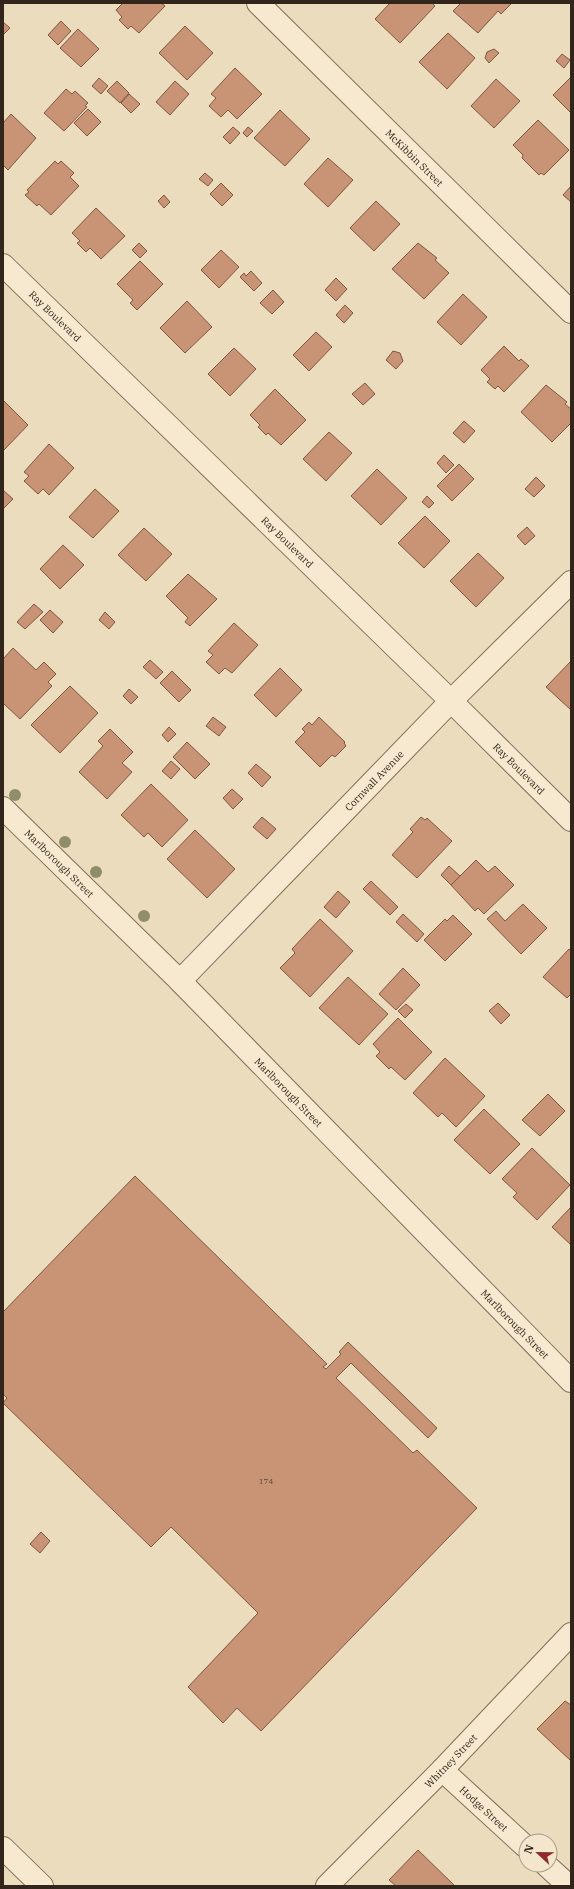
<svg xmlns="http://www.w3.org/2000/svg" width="574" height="1889" font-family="'IBM Plex Serif',serif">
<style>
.building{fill:#c89475;stroke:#80563f}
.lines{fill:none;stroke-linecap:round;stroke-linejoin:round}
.minor-casing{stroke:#826c58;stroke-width:24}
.tertiary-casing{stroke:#826c58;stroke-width:24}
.minor{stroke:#f7e9d0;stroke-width:22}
.tertiary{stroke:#f7e9d0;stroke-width:22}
.tree{fill:#908e69}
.labels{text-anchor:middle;stroke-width:3;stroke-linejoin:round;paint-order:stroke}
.number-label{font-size:8px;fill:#584232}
.street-label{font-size:10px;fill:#32261c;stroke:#f3e6cd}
</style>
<rect width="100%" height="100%" fill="#ebdcbe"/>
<path class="building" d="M123,3H161L165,6L139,33L131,26L128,29L119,20L122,17L116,10Z
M390,3H432L435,6L400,43L375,19Z
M461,3H511V4L501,14L498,11L478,33L453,11Z
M61,21L71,31L58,45L48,35Z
M3,22L10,28L3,35Z
M185,26L213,53L187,80L159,53Z
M78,29L99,49L81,67L60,48Z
M448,33L475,58L447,89L419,62Z
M494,49L499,53L489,63L485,58L487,52Z
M562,54L570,60L564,68L556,61Z
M235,68L262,94L237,119L228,110L221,117L209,106L216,98L211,94Z
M571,77V113L553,95Z
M99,78L108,86L101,94L92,86Z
M496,79L520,101L494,128L471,106Z
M117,81L129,93L120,103L107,91Z
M175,81L189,94L170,115L156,102Z
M66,89L72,94L75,91L88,103L85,106L87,107L64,131L44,113Z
M129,94L140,104L131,113L121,103Z
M88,109L101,122L87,136L74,123Z
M280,110L310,139L285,166L254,138Z
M11,114L36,138L8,170L3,165V123Z
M538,120L569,150L544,175L541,173L539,175L522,158L523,155L513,145Z
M233,127L240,133L230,144L223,137Z
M248,127L253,131L247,137L243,133Z
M328,158L353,180L328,207L304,184Z
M55,161L58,164L61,161L74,173L70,177L79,186L51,215L39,204L37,206L25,195L29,192L27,190Z
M205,173L213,180L208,186L199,179Z
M221,183L233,195L222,206L210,194Z
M571,186V202L563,195Z
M164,195L170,202L164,208L158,201Z
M376,201L400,224L374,251L350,228Z
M96,208L125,236L101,259L90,248L86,252L77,243L80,241L72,233Z
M139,243L147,251L140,258L132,250Z
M418,243L437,258L435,260L449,273L424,299L392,269Z
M221,250L239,267L219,288L201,270Z
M140,261L163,284L137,310L130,303L133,300L117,284Z
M251,271L262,283L254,291L240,277L244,273L246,276Z
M336,278L347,289L336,301L325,290Z
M273,290L284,302L272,314L260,303Z
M463,294L487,317L461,345L437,322Z
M187,301L212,327L185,353L160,328Z
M345,305L353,313L344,323L336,315Z
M316,332L332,347L309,371L293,355Z
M504,346L519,361L521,359L529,366L504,392L498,386L495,389L487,382L490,379L481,370Z
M234,348L256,369L230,396L208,374Z
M393,351L400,353L403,361L396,369L386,360Z
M365,383L375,394L363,405L352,394Z
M546,385L567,402L565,404L571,409V423L552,442L521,412Z
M275,389L306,420L281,445L268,433L266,435L258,427L260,425L250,415Z
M3,400L28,425L4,450L3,449Z
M464,421L475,431L464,443L453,433Z
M329,432L352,453L326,481L303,459Z
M49,444L74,468L49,495L43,489L38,494L24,481L29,476L24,472Z
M444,455L454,465L446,473L437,463Z
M459,464L474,479L452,501L437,486Z
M377,469L407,498L381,525L351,496Z
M536,477L545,486L534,497L525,489Z
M95,489L119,511L93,538L69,517Z
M3,490L13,499L3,509Z
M427,496L434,503L429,508L422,502Z
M425,516L450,541L424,568L398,543Z
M527,527L535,536L525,545L517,536Z
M144,528L172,554L146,581L118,555Z
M63,545L84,565L60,589L40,569Z
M478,553L504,578L476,607L450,581Z
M188,574L217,599L190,626L185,622L188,618L166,596Z
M34,604L43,612L25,629L17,622Z
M50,610L63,622L53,633L40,620Z
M105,612L115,622L109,629L99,620Z
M234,623L258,645L232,673L225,668L219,674L206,662L213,655L208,651Z
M13,648L36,670L44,662L56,674L48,682L52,686L20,719L3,703V659Z
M150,660L163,672L156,679L143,667Z
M571,661V710L546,687Z
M280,668L302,690L276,717L254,695Z
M172,671L191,690L179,702L160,683Z
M70,686L98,713L60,753L31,725Z
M129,689L138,697L131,704L123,696Z
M213,717L226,727L219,736L206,726Z
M319,717L345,742L344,743L346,746L335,757L332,755L320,767L295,742L305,732L302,729L309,722L312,725Z
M169,727L176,734L168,742L162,735Z
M110,729L133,752L122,763L132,772L107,799L79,772L103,746L98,741Z
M187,742L210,764L195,779L173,757Z
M171,761L180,769L171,779L162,771Z
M256,764L271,777L262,787L248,773Z
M151,784L188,820L162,847L148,833L144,837L121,815Z
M232,789L243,799L233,809L223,798Z
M262,817L276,829L267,839L253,827Z
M421,817L425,820L427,818L452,841L417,878L392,855L413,832L410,829Z
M195,830L235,869L207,898L167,859Z
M476,860L488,872L495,866L514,885L484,914L478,908L475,911L451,885Z
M449,866L460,876L451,885L441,875Z
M371,881L398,907L390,915L363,889Z
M338,891L350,902L336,918L324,907Z
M523,904L547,928L521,954L487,919L496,911L505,921Z
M403,914L424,934L417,942L396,922Z
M453,915L472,934L445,961L424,940L445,919L447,921Z
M320,919L353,951L310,997L280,968L295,953L292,949Z
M569,949L571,951V994L567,998L543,977Z
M403,968L420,985L396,1010L379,994Z
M348,977L388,1014L359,1045L319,1008Z
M498,1003L510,1015L501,1024L489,1011Z
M406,1004L413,1010L405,1018L398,1011Z
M398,1018L432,1052L405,1080L391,1067L389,1069L376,1056L380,1052L373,1044Z
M445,1058L485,1096L456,1127L442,1113L438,1117L413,1093Z
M548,1094L565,1111L540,1136L522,1120Z
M484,1109L520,1144L490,1174L454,1140Z
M532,1148L570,1185L537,1220L513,1197L517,1193L502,1179Z
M135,1176L317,1354L327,1364L323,1367L326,1369L341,1354L339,1352L348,1342L437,1428L428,1438L351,1363L336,1378L413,1453L417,1450L477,1508L261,1731L237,1708L223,1723L188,1687L258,1613L171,1527L151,1547L3,1403L7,1398L3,1394V1312Z
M571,1207V1245L552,1227Z
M41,1532L50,1541L40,1553L30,1544Z
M565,1701L571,1705V1761L537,1729Z
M418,1850L455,1886H396L389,1880Z"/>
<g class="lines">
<defs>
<g id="minor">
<path id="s1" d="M258,3L571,312"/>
<path id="s2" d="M3,265L451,701L571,820"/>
<path id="s3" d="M3,808L180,981L571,1381"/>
<path id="s4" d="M180,981L451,701L571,582"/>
<path id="s5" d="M442,1770L526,1847"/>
<path d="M546,1865L569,1886"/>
<path id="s6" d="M327,1886L442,1770L571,1634"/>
</g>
<path id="tertiary" d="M3,1848L42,1886"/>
</defs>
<use href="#minor" class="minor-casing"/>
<use href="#tertiary" class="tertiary-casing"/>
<use href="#minor" class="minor"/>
<use href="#tertiary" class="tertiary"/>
</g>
<g class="tree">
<circle cx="15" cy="795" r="6"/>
<circle cx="65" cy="842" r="6"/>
<circle cx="96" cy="872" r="6"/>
<circle cx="144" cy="916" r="6"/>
</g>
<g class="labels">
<g class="number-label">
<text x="266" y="1484">174</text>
</g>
<g class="street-label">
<text dy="4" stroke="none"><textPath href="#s1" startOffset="220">McKibbin Street</textPath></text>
<text dy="4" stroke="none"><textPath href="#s2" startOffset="73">Ray Boulevard</textPath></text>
<text dy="4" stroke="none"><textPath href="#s2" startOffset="397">Ray Boulevard</textPath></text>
<text dy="4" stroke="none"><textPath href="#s2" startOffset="721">Ray Boulevard</textPath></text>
<text dy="4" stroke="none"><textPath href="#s4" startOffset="279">Cornwall Avenue</textPath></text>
<text dy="4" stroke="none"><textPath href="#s3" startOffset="79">Marlborough Street</textPath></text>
<text dy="4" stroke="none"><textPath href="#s3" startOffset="403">Marlborough Street</textPath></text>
<text dy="4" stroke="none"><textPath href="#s3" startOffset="727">Marlborough Street</textPath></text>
<text dy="4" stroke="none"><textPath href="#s6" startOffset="176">Whitney Street</textPath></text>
<text dy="4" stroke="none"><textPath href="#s5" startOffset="57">Hodge Street</textPath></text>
</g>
</g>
<rect width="574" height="1889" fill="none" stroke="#32261c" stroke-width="8"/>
<g transform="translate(538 1853) rotate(292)"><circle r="19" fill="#f3e6cd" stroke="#a69986"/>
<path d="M0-3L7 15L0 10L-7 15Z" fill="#8e2b30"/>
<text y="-6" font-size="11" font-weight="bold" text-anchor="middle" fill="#32261c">N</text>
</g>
</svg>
